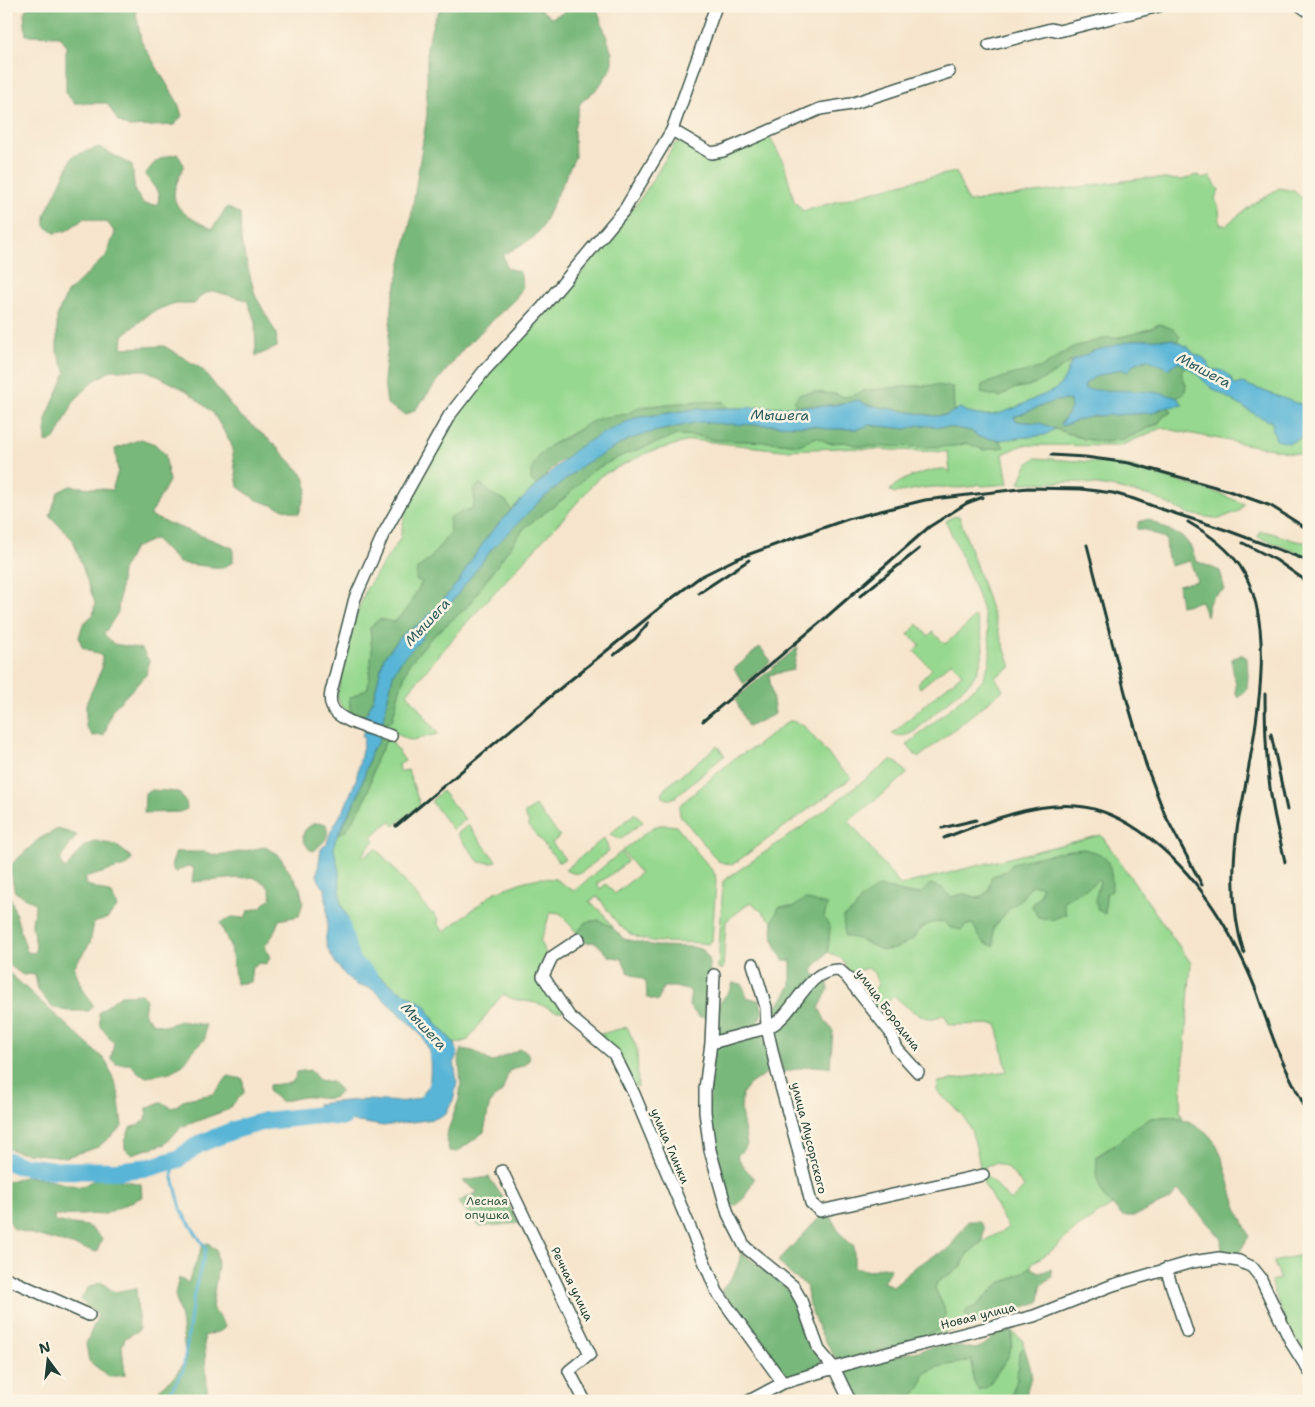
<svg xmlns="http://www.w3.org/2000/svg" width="1315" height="1407" font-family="'Shantell Sans',sans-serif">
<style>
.green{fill:#96d88f;stroke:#5a8a62;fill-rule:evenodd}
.forest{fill:#78b87a;stroke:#4c7a57}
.water{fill:#59b5d7;stroke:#3c7986}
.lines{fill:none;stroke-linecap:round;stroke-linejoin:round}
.stream{stroke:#59b5d7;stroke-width:3}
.river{stroke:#59b5d7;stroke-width:18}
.street-casing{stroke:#3f564b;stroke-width:14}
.street{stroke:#fff;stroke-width:11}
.rail{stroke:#1f3d34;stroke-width:3}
.labels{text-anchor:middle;stroke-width:5;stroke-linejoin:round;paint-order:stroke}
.street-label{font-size:12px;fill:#1f3d34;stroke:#fcf5e5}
.park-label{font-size:12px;fill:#375c46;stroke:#fcf5e5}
.water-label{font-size:14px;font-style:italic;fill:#2e5b5d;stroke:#fcf5e5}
</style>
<rect width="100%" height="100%" fill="#fcf5e5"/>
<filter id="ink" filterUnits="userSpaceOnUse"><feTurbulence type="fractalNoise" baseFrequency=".02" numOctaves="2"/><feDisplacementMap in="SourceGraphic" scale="10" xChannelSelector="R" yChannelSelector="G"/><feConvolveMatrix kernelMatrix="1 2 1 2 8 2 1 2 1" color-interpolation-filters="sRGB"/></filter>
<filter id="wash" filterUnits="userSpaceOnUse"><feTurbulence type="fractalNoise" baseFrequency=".0096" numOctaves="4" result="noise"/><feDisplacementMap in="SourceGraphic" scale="20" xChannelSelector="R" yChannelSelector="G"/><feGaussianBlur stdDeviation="1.12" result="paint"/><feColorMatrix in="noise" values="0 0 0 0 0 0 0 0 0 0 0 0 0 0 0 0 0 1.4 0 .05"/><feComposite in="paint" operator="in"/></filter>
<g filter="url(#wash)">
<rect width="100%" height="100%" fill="#f6e5cc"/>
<path class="green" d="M770,138L784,163L794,201L803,211L911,181L956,172L968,202L1146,178L1182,180L1197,175L1205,179L1210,176L1219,190L1215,198L1219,209L1220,225H1226L1252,205L1279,188L1294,191L1309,204V405L1296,403L1242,383L1235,385L1212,371L1204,358L1194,354L1189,348L1177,342L1180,336L1159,324C1133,339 1102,337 1074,347C1063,351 1055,360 1045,366C1034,371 1016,374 1004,377L1000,397L1012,389L1033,385L1054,373L1071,361C1068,368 1066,379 1060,385C1055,391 1043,395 1036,398C1013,409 985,425 960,408L954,411L953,387L914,386L898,387L863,391L855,395L845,397L834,394L814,392L794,402L797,406L729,408L723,402L699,401L639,407L627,414L600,418L549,446L531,480L536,485L511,510L506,501L493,495L481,484L472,509L462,511L450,533L430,559L417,569L422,582L406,611L394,622L370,627L372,652L368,688L349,699L351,713L342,708L337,696L353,625L366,589L400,539L406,509L453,420L484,379L550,309L600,251L643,195L675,144L683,140L716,157Z
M1185,366L1195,372L1210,387L1258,416L1272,422L1273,431L1288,443L1305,437H1309V456L1161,428L1120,446L1023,445L1003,454L1008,484L982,486L979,484C962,491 949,486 931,487C919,488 907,491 895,493L890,491C895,480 930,469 942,469C945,469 946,470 950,472L948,452L840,448L783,450L692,440L649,452L600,476L568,513L468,621L407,693L438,734L413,740L406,739L405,738L382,726L392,720L400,689L409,664L431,638L467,607L524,528L566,497L592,471L623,455L677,435L698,436L714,440L771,442L799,445L817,437L829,443L845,442L859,446H957L967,443L984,450L1003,447L999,440L1045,435L1055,429L1084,439L1105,442L1125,439L1158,424L1164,416L1172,412L1168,407L1183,405L1177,398L1184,393L1186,385L1181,373Z
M1035,458L1121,464L1218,493L1244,504L1239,511L1219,519L1189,514L1151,496L1111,487L1077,482L1019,483L1027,465Z
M959,516L1011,667L995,677L1003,690L918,758L907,745L981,682C985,674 989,666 990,657C993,618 961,557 946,521L952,517Z
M1260,531C1277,532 1292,543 1309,542V557L1258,537Z
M975,616C985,640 987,659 971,681L915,731C907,736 901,737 892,734L929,701L962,674L952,662L920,688L918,683L932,669L914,651L920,645L908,634L918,624L928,636L933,632L945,644L966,626Z
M789,721H792L804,726L842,770L845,771L851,777L850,779L732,865L718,861L680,815L679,808L680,805L736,757L755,747Z
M386,739L392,742L405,761L398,765L399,772L408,770L420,805L394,826L390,821L372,836L375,841L366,849V851L362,855L364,857L376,848L432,914L433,913L439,921L437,922L444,932L495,892L525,881L540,878L555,879L574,891L621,852L627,861L626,863L606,878L597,883L600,889L606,884L615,894L640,873L622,851C628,846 633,843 639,838C654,826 655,823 676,826L715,874L716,881L712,941L708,944C676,939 644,950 619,925C611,916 604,905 598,896L589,902L602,912L613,928L599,920L586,922L577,933L560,913L550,912L546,926L540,942L548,958L541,971L563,1011C552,1012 549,1007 539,1004C526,1000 515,1002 503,994L492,1007L468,1040L455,1044L435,1022L425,1005L399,990L360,963L351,962L346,956V925L343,908L341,904L334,849L335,840L339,833L346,830L363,804L368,792L376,759L383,748Z
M717,746L725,755L675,797C669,800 667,800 662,796L664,789Z
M890,761C897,760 902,768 907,773L906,775L849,821L900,885L1101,835L1191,963L1180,1111L1183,1119L1172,1116L1152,1118L1133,1128L1121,1140L1097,1156L1104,1198L1112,1205L1078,1227L1050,1252L1032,1263L1031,1267L1011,1279L1000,1283L988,1294L975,1307L969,1320L977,1323L915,1341L930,1333L938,1331L944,1307L935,1289L937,1282L961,1267L968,1253L982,1242L1008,1228L981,1178L987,1176L1011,1201L1024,1187L1008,1168L996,1163L985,1166V1175L981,1173C978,1156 975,1134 965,1119C959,1110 945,1099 937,1091L938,1082L1007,1071L997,1024L950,1025L944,1014C941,1016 936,1018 933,1018C918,1019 904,1004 894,996L887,1003L874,1007L868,999L878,984L874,973L868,968L847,973C847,960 839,957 828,952L830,927L794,907H779L773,922L751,902L726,921L723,969H718L723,881L806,824ZM1013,864L1112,875L1106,894L1105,914L1097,890L1100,882L1096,879L1093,885L1063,901L1051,920L1038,917L1032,906L1040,895L1042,885H1031L1022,898L1010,907L993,929L994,945L973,924L951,928L943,921L928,924L920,930L911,940L895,949L882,950L858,939L843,917L891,889C914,896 920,894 942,888L951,897L964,894L979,898L989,891L992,877L1006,871Z
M442,791L465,819L453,830L431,801Z
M535,806L560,836L552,843L565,859L559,862L528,825L529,823L524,814Z
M635,813L643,822L620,839L610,834Z
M468,825L496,861L493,863L479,862L457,834Z
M604,838L609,851L581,873C576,874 570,873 565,870Z
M627,1027L637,1049L638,1087L632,1085L592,1032L601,1034Z
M1309,1253V1358L1285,1322L1271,1281L1280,1279L1278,1271L1273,1262Z
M1012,1332L1023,1341L1024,1347L1019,1352L1017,1380L1009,1401H912L914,1395L920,1388L925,1373L938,1367L972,1358L973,1381L978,1390L987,1387L1008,1357L1012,1345Z"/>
<path class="forest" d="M28,6H135L141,41L178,103L182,116L174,125L129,127L118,121L107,103H74L66,93V46L60,36L26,35L24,13Z
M442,6H537L551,18L563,13L570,6H596L612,53V67L598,88L580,103L574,129L575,157L541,229L533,238L503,255L507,268L520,272L523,286L517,297L463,349L415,410L405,415L387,404L384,380L393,298L410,224L427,115V45L434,20Z
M99,147L132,165L135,192L144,204L158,205L159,193L145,175C155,160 160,157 178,154L184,166C181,173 177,181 175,188C169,211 197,221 212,229L227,207L240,214L241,241L255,295L276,333L277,347L256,356L255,321L247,300L213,291L203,294L194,304H172L152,312L123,335L122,348L164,346L202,369L238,414L273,443L304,476L307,489L299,514L257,500L238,487L231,443L213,413L187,391L146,370H112L92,382L74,401L56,438L46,443V419L66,372L57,352V316L67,293L106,256L115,233L108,223L85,218L66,231L55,233L45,226V215L73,156Z
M1159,324L1173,329L1180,336L1177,342L1172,339L1135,340L1071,361L1054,373L1033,385L1012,389L1000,397L981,393L982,385L1004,377L1043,367L1073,347L1107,338L1121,337L1150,329Z
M1147,359L1178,361L1185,366L1181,373L1186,385L1184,394L1177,398L1151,392L1102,391L1084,389L1086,383L1095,377Z
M936,385L953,387L954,411L947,415L934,416L867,405L858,400C838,405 818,406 797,406L794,402L799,394L814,392L834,394L845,397L855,395L863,391L898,387Z
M1070,400L1071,409L1060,424L1062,426L1081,419L1095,416L1152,413L1168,407L1172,412L1164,416L1158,423L1125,439L1105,442L1084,439L1040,423L1016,421L1014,417L1054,401Z
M699,401L723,402L729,408L696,409L635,418L559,462L536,485L531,480V470L539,456L549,446L567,437L585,425L600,418L627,414L639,407Z
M699,421L724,424L814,426L827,429H858L870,425L907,429L918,425L955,428L971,431L979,437L999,440L1004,447L984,450L967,443L957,446L934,447L859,446L845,442L829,443L816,437L799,445L771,442L714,440L698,436L677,435L623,455L592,471L566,497L524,528L467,607L431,638L409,664L400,689L392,721L382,726L393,674L402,659L420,641L427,628L442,615L491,550L540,501L583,465L628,440L649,433Z
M141,439L155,444L165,454L169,481L150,516L233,548V562L222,568L179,563L155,539L134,548L122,571L118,612L104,634L114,644L142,649L149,661L146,675L112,710L104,735L93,736L86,727V704L102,668V656L82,647L79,637L83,624L93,615L95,603L73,540L50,516L58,492L70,486L112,490L118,471L115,449Z
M480,484L493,495L506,501L511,510L491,532L470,562L459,581L435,609L419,624L404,633L384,657L373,700L367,713L360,718L351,713L349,699L368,688L372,652L370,628L379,619L394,622L406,611L422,582L416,580L417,569L430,559L450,533L449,518L462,511L472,509L475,501L473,490Z
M1148,519L1184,538L1191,547L1196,561L1220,571L1225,590C1209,596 1210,600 1206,616L1201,601L1181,606L1178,585L1197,581L1190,561L1170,566L1167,553L1166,539L1145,530L1137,529L1139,522Z
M760,647L771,661L744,684L734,669Z
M798,647L793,670L769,675L775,714L748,727L735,699Z
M1241,654L1247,658L1248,676L1247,689L1238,698L1235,692C1238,681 1231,671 1232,659Z
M380,736L386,739V741L376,759L368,792L363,804L346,831L339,833L359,793L372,749L378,743Z
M152,790L178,792L186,802L187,809L180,812L144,813L145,793Z
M315,823L326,824C330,839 325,840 314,851L309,849C300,837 301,830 315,823Z
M58,829L77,835L61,858V865L66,869L83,847L95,841L116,845L132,858L128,865L85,878V884L112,894L117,907L108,918L94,923L90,943L74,967L81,986L93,1005L89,1011H67L52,1007L38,990L35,974L23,975L6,963V891L11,899L27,952L34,953C39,943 32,935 32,924C32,916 36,911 35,903L15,892L10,871L12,864L39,839Z
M265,847L278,854L300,888L303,902L299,916L279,920L273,935L265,946L270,958L266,964L259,963L252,967L250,982L236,984L231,948L220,923L232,917L245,918L248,911L261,907L271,898L270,890L266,884L253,877L192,882L194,868L187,866L175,872L171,866L176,852H205L218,856Z
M1084,849C1089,851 1099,852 1103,856C1112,863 1112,881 1112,891L1106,894L1105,914L1098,910L1095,900L1100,882L1097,879L1093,885L1063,901L1066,914L1051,920L1038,917L1032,906L1040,895L1042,886L1031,885L1022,898L1010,908L993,928L994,946C981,944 978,935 973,924L965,925L962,930L951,928L943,921L928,924L919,930L912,940L895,949L882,950L858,939L845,936L843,917L854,910L862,898L878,887L891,889L908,894H921L930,884L942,888L951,897L964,894L979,898L989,891L991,877L1006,871L1013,864L1020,861L1069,850Z
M805,899L827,905L824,918L830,927L828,952L817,964L813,970L816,977L828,980V990L819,1008L826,1022L833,1031L830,1067L810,1066L783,1072L775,1040L771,1012L782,1000L791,985V961H784C776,950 770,936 773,922C773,917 777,912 779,907H794Z
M599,920L613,928L624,939L656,946L693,947L703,950L708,958L710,970L708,1017H699L689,1006L691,991L675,987H663L658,1001L647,998L646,981L628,972L622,959L609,956L595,942L585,943L577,933L586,922Z
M6,970L106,1061L118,1091L122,1127L98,1147L66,1157L18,1152L6,1148Z
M733,983L742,984L747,997L760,1001L763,1012L757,1023L748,1029L720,1036L715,1031C715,1022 716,1011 720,1003C725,995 730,992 733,983Z
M142,994L146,1000L144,1013L152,1023L165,1026L180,1021L205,1025V1039L192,1052L183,1065L170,1072L147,1077L140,1074L130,1064H116L111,1058L114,1043L100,1026L99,1012L121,995Z
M762,1035L768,1050L771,1067L764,1075L750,1084L742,1094L741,1111L747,1145L737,1156L744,1167L754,1179L743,1200L735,1206L731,1205L712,1142L708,1109L714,1047L750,1037Z
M462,1049L473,1051L492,1062L520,1049L527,1052L530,1059L524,1065L509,1071L502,1092L490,1102L484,1132L457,1152L449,1151L446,1136L459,1099L461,1085L459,1059Z
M310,1070L319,1080L332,1082L341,1091C332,1104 318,1096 304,1097C296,1098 288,1100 281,1102L269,1092V1085L290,1083L295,1079L296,1072Z
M228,1076L243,1079L244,1093L227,1110L181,1127L165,1144L131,1154L125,1149V1141L130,1128L146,1121L147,1108L160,1102L173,1108L186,1099L214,1094Z
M1173,1116C1221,1129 1221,1155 1233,1196C1237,1210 1244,1223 1249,1236L1239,1253H1222L1221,1238L1178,1190L1171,1199L1135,1216H1122L1112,1205L1104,1198L1096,1176L1097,1157L1121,1140L1133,1128L1152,1118Z
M27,1176L81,1187L101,1176L141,1184L142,1197L105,1214L53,1216L56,1222L88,1226L102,1238L97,1252L14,1229L6,1216V1182Z
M489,1177L520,1223L480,1227L458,1202L478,1192L463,1181Z
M822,1215L832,1218C837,1231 843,1238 854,1246V1267L869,1271L881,1267L891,1268L883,1282L893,1286L918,1265L933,1256L948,1250L968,1221H979L984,1228L982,1242L968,1253L961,1267L937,1282L935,1289L944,1307L946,1322L938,1331L930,1333L915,1341L838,1362L820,1332L809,1305L806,1285L792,1276L778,1261Z
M208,1243L216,1250L218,1265L212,1307L225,1326L221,1331L204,1336L208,1401H158L160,1388L173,1378L186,1360L181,1319L175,1294L179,1278L188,1283L203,1245Z
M741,1253C757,1265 778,1276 789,1292C803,1311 812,1338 821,1360V1366L785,1378L721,1290C733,1279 738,1269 741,1253Z
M1031,1267L1040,1273L1051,1269L1052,1276L1041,1286L1039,1302L977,1323L969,1320L965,1313L968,1309L975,1307L1000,1283L1011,1279Z
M101,1282L114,1292L136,1288L139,1330L125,1338L122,1346L125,1375L109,1377L89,1361L86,1344L98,1315L80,1300L88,1288Z
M1012,1332V1345L1008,1357L987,1387L978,1390L973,1380L972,1358L969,1361L938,1367L925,1373L920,1388L914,1395L912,1401H856L844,1373L850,1368L938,1346H958L976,1349L987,1343L998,1333Z
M1024,1347C1026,1354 1032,1369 1031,1376C1030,1384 1024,1392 1028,1401H1009L1017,1380L1019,1352Z"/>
<path class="water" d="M1158,339H1172L1189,348L1194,354L1204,358L1212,370C1226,369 1228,374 1235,385L1242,383L1296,403L1309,405V437H1305L1288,443L1276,440L1273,431L1272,422L1258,416L1210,387L1195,372L1178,362L1168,369L1147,359L1135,363L1128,372L1120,369L1095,377L1086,383L1084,389C1111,392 1150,388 1175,397C1178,398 1181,402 1183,405L1162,408L1152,413L1095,416L1081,419L1062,426L1060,425L1071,409L1070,400L1054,401L1014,417L1016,421L1040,423L1055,429L1045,435L999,440L979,437L971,431L955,428L918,425L907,429L870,425L858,429H827L814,426L724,424L699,422L649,433L628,440L583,465L540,501L491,550L442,615L427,628L420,641L402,659L393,674L378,743L372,749L359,793L335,840L334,849L339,871L341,904L348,918L346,925L350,929L352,938L345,949L346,956L351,962L360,963L399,990L425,1005L435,1022L455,1044L458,1053L454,1061L457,1082L454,1098L446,1114L434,1119L383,1126L365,1123L320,1118L317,1104C334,1102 350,1100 367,1100C383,1100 401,1104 416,1099C424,1096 429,1086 430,1078C433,1039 419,1032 393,1008C385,1002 379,993 370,988C367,986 363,987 359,986C350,983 335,964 331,955C329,952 326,945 326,941C325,938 327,933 327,930C328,916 326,902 325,888L320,884L317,875L321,849L327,843L331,831L345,807L356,780L364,740L362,735L364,731L360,718L367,713L373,700L384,657L404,633L419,624L435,609L459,581L470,562L491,532L527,494L577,448L601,434L635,418L696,409L824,406L841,404L858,400L867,405L934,416L947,415L960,408C985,425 1013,409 1036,398C1043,395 1055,391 1060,385C1066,379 1068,368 1072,361L1093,351L1135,340Z"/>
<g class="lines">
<path class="stream" d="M165,1401L183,1371L194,1293L206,1249L182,1212L172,1174L178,1159"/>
<path class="river" d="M341,925L351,962L369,977
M6,1160L17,1165L54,1170L116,1171L151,1167L178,1159L199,1144L234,1130L265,1121L320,1115L344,1117"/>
</g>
</g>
<g filter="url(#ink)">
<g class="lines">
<defs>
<path id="street" d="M1301,6L1309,12
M989,45L1051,29L1059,31L1159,6
M672,130L711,153L723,151L820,109L851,104L949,72
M391,736C377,730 338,722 332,707C330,702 330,697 331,692L355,598L383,535L449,416L484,371L542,308L625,209L672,130L716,6
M579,939L552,957L543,976L569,1016L614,1054L634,1094L717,1292L783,1383
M753,964L766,1007L767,1028L777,1072L797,1145L811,1203L820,1211L983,1175
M714,975L711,1043L705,1089V1112L710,1150L728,1214L745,1247L793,1286L801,1300L819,1350L834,1368L850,1401
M711,1043C723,1040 736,1036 748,1033C754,1031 761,1030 767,1028C796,1016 804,969 839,970L846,976L891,1033L897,1049L918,1072
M502,1171L590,1354L569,1371L585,1401
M1166,1269L1187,1332
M6,1278L89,1315
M749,1401L783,1383L868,1358L1034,1316L1113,1285L1192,1262L1219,1258L1239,1261L1252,1267L1260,1277L1292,1344L1309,1371"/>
</defs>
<use href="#street" class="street-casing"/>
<use href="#street" class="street"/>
<path class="rail" d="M1051,455L1085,457L1129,463L1226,490L1271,506L1309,530
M1188,522C1207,533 1227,547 1240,566C1278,623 1256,725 1245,788C1243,802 1239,815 1237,829C1232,870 1231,913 1244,953
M1243,543L1276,560L1309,583
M1087,545L1128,704L1146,765L1165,815L1202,885
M699,593L749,560
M860,596L919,549
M614,655L635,639L648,623
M1265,694C1265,730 1266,766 1272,801C1275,822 1281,842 1285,862
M703,721L823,620L929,527L967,503L983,497
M1271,734L1287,810
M396,826L563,686L667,602L700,577L736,559L780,543L848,519L925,500L1028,488L1081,489L1113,493L1134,499L1158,508L1226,530L1309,561
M942,828L976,820
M944,838C983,823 1034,802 1076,806C1103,808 1127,821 1148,837C1198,875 1233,933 1256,990C1263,1010 1270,1031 1278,1051C1287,1073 1299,1094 1309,1116"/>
</g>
</g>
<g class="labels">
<g class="street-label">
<text transform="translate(888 1010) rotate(53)" y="4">улица Бородина</text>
<text transform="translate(809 1138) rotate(76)" y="4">улица Мусоргского</text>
<text transform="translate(670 1146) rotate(67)" y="4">улица Глинки</text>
<text transform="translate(572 1284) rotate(64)" y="4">Речная улица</text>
<text transform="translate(978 1316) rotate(-14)" y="4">Новая улица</text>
</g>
<g class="park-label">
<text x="487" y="1205">Лесная<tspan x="487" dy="14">опушка</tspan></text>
</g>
<g class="water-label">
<text transform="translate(1204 370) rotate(28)" y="5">Мышега</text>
<text transform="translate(780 415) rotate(1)" y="5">Мышега</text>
<text transform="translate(427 622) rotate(-47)" y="5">Мышега</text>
<text transform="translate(424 1026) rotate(47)" y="5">Мышега</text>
</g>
</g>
<rect width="1315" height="1407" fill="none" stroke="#fcf5e5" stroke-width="25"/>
<g transform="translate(48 1360) rotate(345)" stroke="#fcf5e5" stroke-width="4" paint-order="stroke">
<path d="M0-4L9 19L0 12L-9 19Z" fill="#1f3d34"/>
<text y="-8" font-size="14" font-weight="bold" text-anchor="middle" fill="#1f3d34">N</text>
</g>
</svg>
